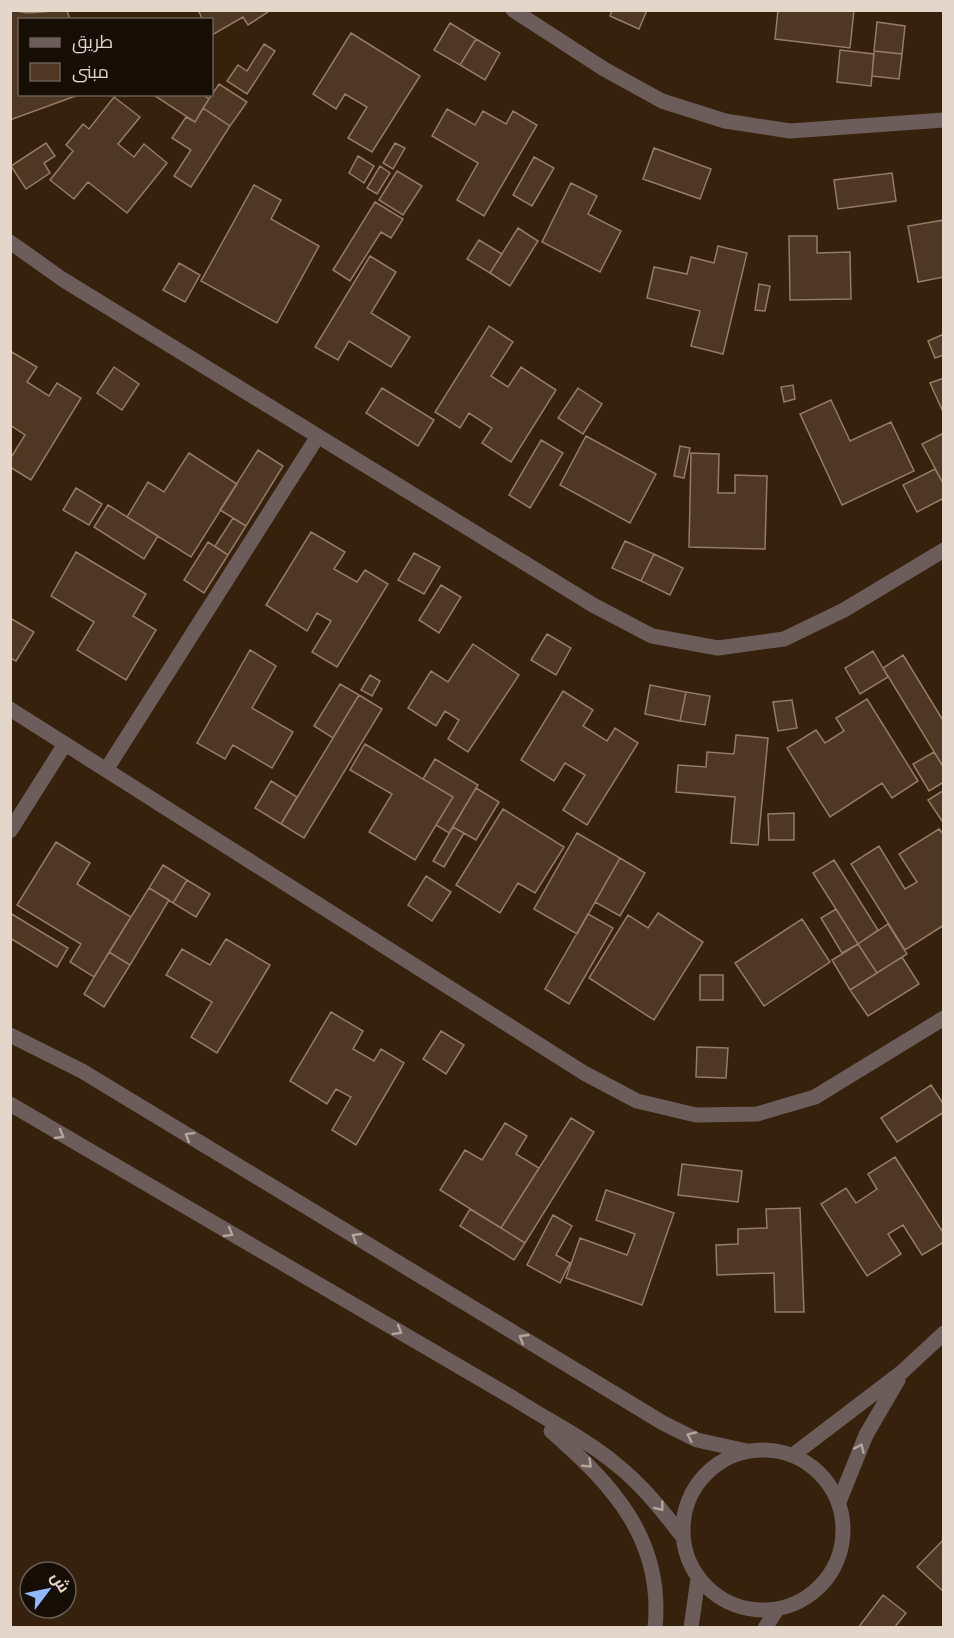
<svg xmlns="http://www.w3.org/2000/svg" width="954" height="1638" font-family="Georgia,Cairo,serif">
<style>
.building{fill:#4e3824;stroke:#957b66;stroke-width:1.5}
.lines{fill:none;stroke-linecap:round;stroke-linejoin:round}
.minor{stroke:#6c5d5a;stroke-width:15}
.oneway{stroke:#b4a69d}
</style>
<rect width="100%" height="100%" fill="#36210d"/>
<path class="building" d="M10,10L28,13L67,10L70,20H20V94H81L10,120Z
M198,10H271L248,25L243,17L212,35V20H203Z
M647,10L639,29L610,16L612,10Z
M778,10H854L850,48L775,39Z
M877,22L905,26L902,54L874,51Z
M450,23L476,39L460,65L434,50Z
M351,33L420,76L372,152L348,138L367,107L345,94L336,109L313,94Z
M476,39L500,53L485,80L460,65Z
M264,44L275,51L247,94L227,81L238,65L247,71Z
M840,50L874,54L871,86L837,82Z
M874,51L902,54L899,79L872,76Z
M219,84L247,102L230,126L203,108Z
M152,94H202L209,99L195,122Z
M114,97L140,117L118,144L134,157L144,144L167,163L127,213L88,182L74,199L50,180L73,151L66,145L83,124L89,129Z
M203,108L230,126L191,187L174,176L191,150L172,138L186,117L195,122Z
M447,109L475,125L483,111L506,124L513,111L537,125L484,216L457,200L478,163L432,136Z
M46,143L55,156L44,163L50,173L26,189L11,166Z
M395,143L405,148L393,169L383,163Z
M654,148L711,169L700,199L643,179Z
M358,156L374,166L364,183L349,173Z
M534,157L554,168L532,206L513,195Z
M380,166L390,173L377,194L367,188Z
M397,171L422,186L403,215L379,200Z
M892,173L896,201L838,209L834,180Z
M571,183L597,196L588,214L621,231L600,272L542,242Z
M254,185L281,200L271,219L319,246L277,323L201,281Z
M375,202L403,219L391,238L381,232L350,281L333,270Z
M944,220V277L918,282L908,226Z
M518,228L538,241L510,286L490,273Z
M789,236H817V253L850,252L851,299L790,300Z
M479,240L502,254L490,273L467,259Z
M718,246L747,253L723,354L691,346L700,311L647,298L654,267L687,274L691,257L714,263Z
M370,256L396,272L371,313L410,337L391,367L349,341L338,360L315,347Z
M179,263L200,275L185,302L163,290Z
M759,284L770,286L765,311L755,310Z
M489,326L513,342L491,376L508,387L521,367L556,390L511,462L482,443L492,428L469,413L460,428L435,412Z
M944,334V355L935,358L928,341Z
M10,351L37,367L27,382L49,396L57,383L81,398L31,480L10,467V459L25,435L10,425Z
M114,367L139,384L122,410L97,393Z
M944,378V414L930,383Z
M793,385L795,399L784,402L781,387Z
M382,388L434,420L418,446L366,413Z
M578,388L602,404L583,434L558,418Z
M831,400L850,441L891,422L914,471L842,505L800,414Z
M944,433V485L922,444Z
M586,436L656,474L630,523L560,485Z
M541,440L563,453L530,508L509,495Z
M680,446L690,448L684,478L674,476Z
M258,450L283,466L246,526L220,510Z
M189,453L237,484L191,557L127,517L148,482L164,492Z
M691,453L719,454L718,493H735V475L767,476L765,549L689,547Z
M935,469L944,485V498L917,512L903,485Z
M76,488L102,504L89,525L63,510Z
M108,505L158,536L144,559L94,527Z
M233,518L246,526L228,555L215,546Z
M311,532L345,552L334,569L357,582L365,570L388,584L337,667L312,652L331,621L317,613L307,631L266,605Z
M625,541L654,554L641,581L612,568Z
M208,542L228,555L204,593L184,580Z
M76,552L146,594L133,616L156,630L126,680L77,650L94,622L51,596Z
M414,553L440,567L424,594L398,580Z
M654,554L683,568L670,595L641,581Z
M441,585L461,597L439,633L419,620Z
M10,618L34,632L16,661L10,658Z
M547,634L571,648L556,675L531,660Z
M473,644L519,675L468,752L448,739L459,720L445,711L436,726L408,708L431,671L448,682Z
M250,650L276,666L252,708L293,732L272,768L233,745L225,759L197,743Z
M873,651L888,677L860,694L845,668Z
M903,655L944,722V768L883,668Z
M370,675L380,681L372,696L361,690Z
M340,684L359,695L333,738L314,726Z
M650,685L686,692L680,721L645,714Z
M563,691L593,710L583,726L607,741L615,728L638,743L587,825L563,810L585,775L565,763L554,781L521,760Z
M686,692L710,696L705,725L680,721Z
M359,695L382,709L304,838L281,824Z
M867,699L918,781L892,798L882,783L830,817L787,748L816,730L825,743L844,731L836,718Z
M792,700L797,728L778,731L773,702Z
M736,735L768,738L758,845L731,843L735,797L676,792L678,765L706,767L707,752L734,754Z
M365,744L453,797L415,860L369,832L392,794L350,770Z
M934,752L944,768V782L929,791L913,764Z
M435,759L478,785L449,833L436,825L453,797L423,779Z
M271,781L297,797L281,824L255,808Z
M476,788L499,802L476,840L453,827Z
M944,790V820L942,821L928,800Z
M503,809L564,847L535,893L518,883L500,913L456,885Z
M794,813V840H769L768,814Z
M453,827L464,833L444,867L433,861Z
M939,829L944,835V925L905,950L851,864L879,846L905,889L917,882L899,854Z
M577,833L620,858L577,934L534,909Z
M56,842L90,863L77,884L131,917L94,977L70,962L81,944L17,905Z
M620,858L645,873L620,916L595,902Z
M834,860L878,930L858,944L813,873Z
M163,865L187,880L173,903L149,888Z
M426,876L451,892L432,921L408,905Z
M187,880L210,894L196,917L173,903Z
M149,888L169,900L130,965L109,952Z
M836,909L858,944L842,953L821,918Z
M10,913L68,948L57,967L10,938Z
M658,913L703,942L654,1020L589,978L628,915L648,928Z
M588,914L613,928L569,1004L545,989Z
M802,919L830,962L764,1006L735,963Z
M888,924L907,954L877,973L858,944Z
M226,939L270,965L217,1053L191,1037L212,1002L166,975L182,949L210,965Z
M858,944L877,973L850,990L832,960Z
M109,952L130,965L104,1007L84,994Z
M902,957L919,984L868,1016L850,990Z
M700,975H723V1000H700Z
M331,1012L363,1031L353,1049L374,1061L381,1049L404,1063L356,1145L332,1130L351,1097L336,1089L327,1104L290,1081Z
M441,1031L464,1045L446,1074L423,1059Z
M697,1047L728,1048L726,1078L696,1077Z
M931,1085L944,1105V1112L897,1142L881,1118Z
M571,1118L594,1132L525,1243L501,1228Z
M505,1123L527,1136L516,1154L539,1168L501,1228L440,1190L465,1150L482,1160Z
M895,1157L944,1234V1242L922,1255L903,1225L888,1234L901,1254L867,1276L821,1204L846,1188L856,1203L877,1189L868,1174Z
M682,1164L742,1171L738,1202L678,1195Z
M606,1190L674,1213L642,1305L566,1278L580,1238L627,1255L635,1234L596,1220Z
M800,1208L804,1312H775L774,1273L717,1275L716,1245L738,1244V1229L767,1228L766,1209Z
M470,1209L525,1243L514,1260L460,1226Z
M553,1215L572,1226L556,1255L570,1263L560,1283L527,1265Z
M944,1539V1592L917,1567Z
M883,1595L906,1613L894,1628H858Z"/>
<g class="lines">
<path class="minor" d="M513,10L604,69L662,101L725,121L790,131L944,120
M10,242L62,279L593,605L652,636L718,648L784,639L844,610L944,550
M10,709L584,1073L637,1101L696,1115L757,1114L815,1097L944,1018
M106,770L318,436
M10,831L65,744
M10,1035L82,1071L663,1423L697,1440L747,1451
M10,1104L513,1398C547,1420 586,1439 617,1465C642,1485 662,1510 682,1536
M551,1431C613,1485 664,1540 655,1628
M683 1530a80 80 0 1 1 160 0a80 80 0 1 1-160 0Z
M793,1455L902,1372L944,1333
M839,1502L866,1435L898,1380
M691,1628L698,1578
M765,1628L776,1611"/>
</g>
<defs><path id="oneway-chevron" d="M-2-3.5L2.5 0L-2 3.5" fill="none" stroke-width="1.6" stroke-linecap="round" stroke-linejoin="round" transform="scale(1.5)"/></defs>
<g class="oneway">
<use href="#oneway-chevron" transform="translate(60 1135) rotate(30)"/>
<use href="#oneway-chevron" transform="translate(189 1136) rotate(-149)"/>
<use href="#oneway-chevron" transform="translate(229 1233) rotate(30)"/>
<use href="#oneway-chevron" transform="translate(356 1237) rotate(-149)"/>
<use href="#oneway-chevron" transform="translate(398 1331) rotate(30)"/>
<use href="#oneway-chevron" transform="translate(523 1338) rotate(-149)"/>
<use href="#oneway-chevron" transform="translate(691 1436) rotate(-155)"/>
<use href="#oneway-chevron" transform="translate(860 1448) rotate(-66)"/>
<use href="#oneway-chevron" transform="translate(588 1464) rotate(43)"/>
<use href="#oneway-chevron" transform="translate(660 1507) rotate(52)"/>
</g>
<rect width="954" height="1638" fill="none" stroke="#e4d6ca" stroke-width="24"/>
<rect x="18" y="18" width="195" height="78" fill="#160d05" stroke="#685d54" stroke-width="1.5"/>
<rect x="30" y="38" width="30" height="9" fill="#6c5d5a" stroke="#685d54" stroke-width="1.5"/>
<text x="72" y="48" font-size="18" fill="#e4d6ca">طريق</text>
<rect x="30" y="63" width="30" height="18" fill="#4e3824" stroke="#685d54" stroke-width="1.5"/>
<text x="72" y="78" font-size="18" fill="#e4d6ca">مبنى</text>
<g transform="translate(48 1590) rotate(58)"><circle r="28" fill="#160d05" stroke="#685d54" stroke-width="1.5"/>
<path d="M0-4.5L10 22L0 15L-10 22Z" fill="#8eb9fc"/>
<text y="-9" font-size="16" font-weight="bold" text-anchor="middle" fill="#e4d6ca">ش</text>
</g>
</svg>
